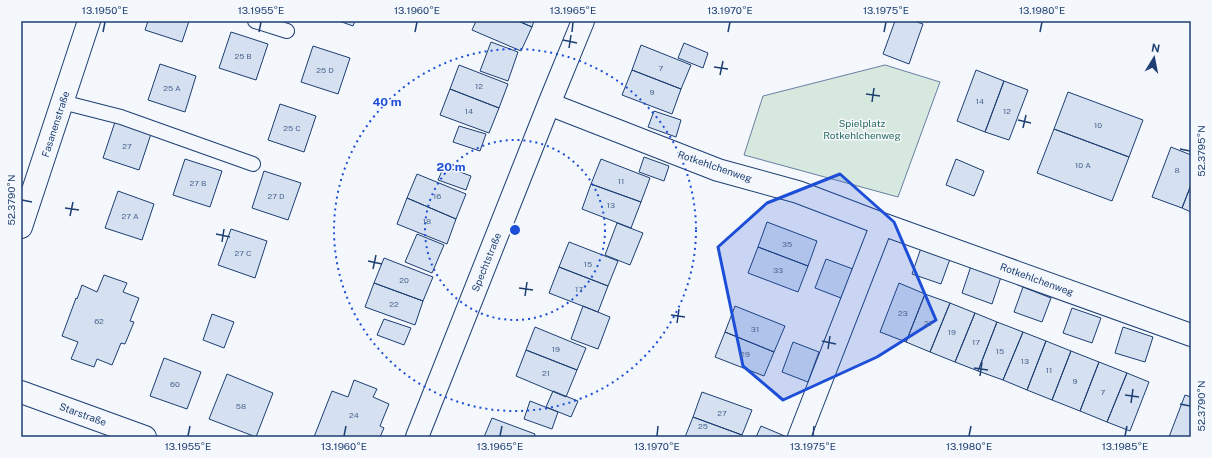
<svg xmlns="http://www.w3.org/2000/svg" width="1212" height="458" font-family="'Public Sans',sans-serif">
<style>
.green{fill:#d7e8df;stroke:#687fa3}
.building{fill:#d5e0f0;stroke:#1d3f73}
.lines{fill:none;stroke-linecap:round;stroke-linejoin:round}
.lane-casing{stroke:#1d3f73;stroke-width:16}
.street-casing{stroke:#1d3f73;stroke-width:24}
.lane{stroke:#f4f7fb;stroke-width:14}
.street{stroke:#f4f7fb;stroke-width:22}
.marked{fill:#1d4ed8;fill-opacity:0.2;stroke:#1d4ed8;stroke-width:3;stroke-linejoin:round}
.ticks{fill:none;stroke:#1d3f73;stroke-width:1.5}
.ring{fill:none;stroke:#1d4ed8;stroke-width:2;stroke-dasharray:2 4}
.labels{text-anchor:middle;stroke-width:3;stroke-linejoin:round;paint-order:stroke}
.number-label{font-size:8px;fill:#4b6792}
.park-label{font-size:10px;fill:#2c6c60;stroke:#f4f7fb}
.street-label{font-size:10px;fill:#1d3f73;stroke:#f4f7fb}
.centre{fill:#1d4ed8;stroke:#f4f7fb;stroke-width:2}
.ring-label{font-size:12px;text-anchor:middle;font-weight:bold;fill:#1d4ed8;stroke:#f4f7fb;stroke-width:3;stroke-linejoin:round;paint-order:stroke}
.neatline{fill:none;stroke:#1d3f73;stroke-width:1.5}
.ticks-label{font-size:10px;text-anchor:middle;fill:#1d3f73}
</style>
<rect width="100%" height="100%" fill="#f4f7fb"/>
<path class="green" d="M885,65L940,82L898,197L744,155L763,96Z"/>
<path class="building" d="M148,21H189L182,42L145,30Z
M339,21H355L353,26Z
M476,21H518L532,27L521,51L472,30Z
M518,21H534L532,27Z
M895,21H914L923,24L909,64L883,54Z
M231,32L268,44L256,80L219,68Z
M491,42L518,52L508,81L480,71Z
M684,43L708,53L703,68L678,58Z
M641,45L691,65L681,89L632,70Z
M313,46L350,58L338,94L301,82Z
M160,64L196,76L185,112L148,100Z
M459,65L508,84L499,108L450,89Z
M632,70L681,89L672,114L622,95Z
M976,70L1004,81L985,132L957,121Z
M1004,81L1028,90L1009,140L985,132Z
M450,89L499,108L489,133L440,115Z
M1068,92L1143,120L1129,157L1054,129Z
M280,104L316,116L304,152L268,140Z
M654,111L681,120L676,137L648,127Z
M115,122L151,134L139,170L103,158Z
M459,126L486,134L480,151L453,142Z
M1054,129L1129,157L1112,201L1037,173Z
M1171,147L1191,155V185L1182,208L1152,197Z
M644,157L669,166L664,181L639,172Z
M185,159L222,171L210,207L173,195Z
M601,159L650,178L641,202L591,184Z
M956,159L984,171L974,196L946,185Z
M444,166L471,176L466,190L438,180Z
M264,171L301,183L288,220L252,208Z
M417,174L466,194L456,219L407,198Z
M591,184L641,202L631,228L582,209Z
M1191,185V212L1182,208Z
M118,191L154,204L142,240L105,228Z
M407,198L456,219L447,244L397,224Z
M767,222L817,241L808,266L758,247Z
M617,223L643,233L630,265L605,255Z
M231,229L267,241L255,278L218,265Z
M417,234L444,245L432,273L405,262Z
M569,242L618,261L608,286L559,267Z
M758,247L808,266L798,292L748,273Z
M921,248L950,259L941,284L912,274Z
M384,258L433,277L423,301L374,283Z
M826,259L853,269L841,298L815,288Z
M971,266L1001,277L992,304L962,293Z
M559,267L608,286L598,312L549,293Z
M104,275L127,283L123,292L139,298L130,321L134,322L125,344L121,343L112,365L97,359L94,367L71,359L78,342L62,336L76,298L77,299L82,285L97,292Z
M374,283L423,301L415,325L365,307Z
M899,283L925,294L906,342L880,332Z
M1023,287L1051,298L1042,322L1014,312Z
M925,294L950,303L930,352L906,342Z
M950,303L975,313L955,362L930,352Z
M583,306L610,317L598,349L571,339Z
M735,306L785,326L774,352L725,332Z
M1072,308L1101,318L1092,343L1063,333Z
M975,313L997,322L978,371L955,362Z
M212,314L234,322L224,348L203,340Z
M384,319L411,328L404,345L377,335Z
M997,322L1023,332L1003,380L978,371Z
M535,327L586,348L577,370L526,350Z
M1123,327L1153,337L1145,362L1115,353Z
M725,332L774,352L764,376L715,357Z
M1023,332L1046,341L1027,390L1003,380Z
M1046,341L1071,351L1052,400L1027,390Z
M793,342L819,352L808,382L782,372Z
M526,350L577,370L566,397L516,376Z
M1071,351L1099,362L1080,411L1052,400Z
M164,358L201,372L187,409L150,396Z
M1099,362L1127,373L1107,422L1080,411Z
M1127,373L1149,382L1130,431L1107,422Z
M227,374L273,393L256,437L209,419Z
M354,380L377,389L373,397L389,404L380,426L384,428L380,437H314L332,391L348,397Z
M553,391L578,401L571,417L546,407Z
M702,392L752,410L742,435L693,417Z
M1185,395L1191,397V437H1169Z
M530,401L558,412L552,429L524,419Z
M693,417L742,435V437H685Z
M492,418L535,434L534,437H484Z
M761,426L787,437H756Z"/>
<g class="lines">
<defs>
<path id="lane" d="M255,21L287,31
M62,102L121,117L253,164"/>
<path id="street" d="M549,104L718,170L798,192L882,224L1191,335
M21,227L89,21
M21,392L145,437
M417,437L549,104L583,21
M799,437L882,224"/>
</defs>
<use href="#lane" class="lane-casing"/>
<use href="#street" class="street-casing"/>
<use href="#lane" class="lane"/>
<use href="#street" class="street"/>
</g>
<path class="marked" d="M840,174L894,222L936,320L877,357L783,400L743,366L718,247L767,203Z"/>
<path class="ticks" d="M103,32L105,22M259,32L261,22M415,32L417,22M572,32L573,22M728,32L730,22M884,32L886,22M1040,32L1042,22M563,40L577,43M569,48L571,35M714,67L728,69M720,75L723,61M866,94L880,96M872,102L874,88M1018,120L1031,123M1023,128L1026,115M1180,149L1190,151M22,200L32,202M65,208L79,210M70,216L73,202M216,234L230,237M222,242L224,229M368,261L382,264M373,269L376,255M519,288L533,290M525,296L527,282M671,315L685,317M677,323L679,309M822,341L836,344M828,349L830,336M974,368L988,370M980,376L982,362M1125,395L1139,397M1131,403L1133,389M1180,404L1190,406M188,436L190,426M344,436L346,426M500,436L502,426M657,436L658,426M813,436L814,426M969,436L971,426M1125,436L1127,426"/>
<g class="ring">
<circle cx="515" cy="230" r="90"/>
<circle cx="515" cy="230" r="181"/>
</g>
<g class="labels">
<g class="number-label">
<text x="243" y="59">25 B</text>
<text x="661" y="71">7</text>
<text x="325" y="73">25 D</text>
<text x="479" y="89">12</text>
<text x="172" y="91">25 A</text>
<text x="652" y="95">9</text>
<text x="980" y="104">14</text>
<text x="469" y="114">14</text>
<text x="1007" y="114">12</text>
<text x="1098" y="128">10</text>
<text x="292" y="131">25 C</text>
<text x="127" y="149">27</text>
<text x="1083" y="168">10 A</text>
<text x="1177" y="173">8</text>
<text x="621" y="184">11</text>
<text x="198" y="186">27 B</text>
<text x="276" y="199">27 D</text>
<text x="437" y="199">16</text>
<text x="611" y="208">13</text>
<text x="130" y="219">27 A</text>
<text x="427" y="224">18</text>
<text x="787" y="247">35</text>
<text x="243" y="256">27 C</text>
<text x="588" y="267">15</text>
<text x="778" y="273">33</text>
<text x="404" y="283">20</text>
<text x="579" y="292">17</text>
<text x="394" y="307">22</text>
<text x="903" y="316">23</text>
<text x="99" y="324">62</text>
<text x="928" y="326">21</text>
<text x="755" y="332">31</text>
<text x="952" y="335">19</text>
<text x="976" y="345">17</text>
<text x="556" y="352">19</text>
<text x="1000" y="354">15</text>
<text x="745" y="357">29</text>
<text x="1025" y="364">13</text>
<text x="1049" y="373">11</text>
<text x="546" y="376">21</text>
<text x="1075" y="384">9</text>
<text x="175" y="387">60</text>
<text x="1103" y="395">7</text>
<text x="241" y="409">58</text>
<text x="722" y="416">27</text>
<text x="354" y="418">24</text>
<text x="703" y="429">25</text>
</g>
<g class="park-label">
<text x="862" y="127">Spielplatz<tspan x="862" dy="12">Rotkehlchenweg</tspan></text>
</g>
<g class="street-label">
<text transform="translate(55 124) rotate(-72)" y="4">Fasanenstraße</text>
<text transform="translate(715 166) rotate(19)" y="4">Rotkehlchenweg</text>
<text transform="translate(486 262) rotate(-68)" y="4">Spechtstraße</text>
<text transform="translate(1037 279) rotate(20)" y="4">Rotkehlchenweg</text>
<text transform="translate(83 414) rotate(20)" y="4">Starstraße</text>
</g>
</g>
<circle cx="515" cy="230" r="6" class="centre"/>
<g class="ring-label">
<text x="387" y="106">40 m</text>
<text x="451" y="171">20 m</text>
</g>
<rect width="1212" height="458" fill="none" stroke="#f4f7fb" stroke-width="44"/>
<g transform="translate(1154 58) rotate(10)" stroke="#f4f7fb" stroke-width="3" paint-order="stroke">
<path d="M0-3L7 15L0 10L-7 15Z" fill="#1d3f73"/>
<text y="-6" font-size="11" font-weight="bold" text-anchor="middle" fill="#1d3f73">N</text>
</g>
<rect x="22" y="22" width="1168" height="414" class="neatline"/>
<g class="ticks-label">
<text x="105" y="14">13.1950°E</text>
<text x="261" y="14">13.1955°E</text>
<text x="417" y="14">13.1960°E</text>
<text x="573" y="14">13.1965°E</text>
<text x="730" y="14">13.1970°E</text>
<text x="886" y="14">13.1975°E</text>
<text x="1042" y="14">13.1980°E</text>
<text transform="translate(1201 151) rotate(-90)" y="4">52.3795°N</text>
<text transform="translate(11 200) rotate(-90)" y="4">52.3790°N</text>
<text transform="translate(1201 406) rotate(-90)" y="4">52.3790°N</text>
<text x="188" y="450">13.1955°E</text>
<text x="344" y="450">13.1960°E</text>
<text x="500" y="450">13.1965°E</text>
<text x="657" y="450">13.1970°E</text>
<text x="813" y="450">13.1975°E</text>
<text x="969" y="450">13.1980°E</text>
<text x="1125" y="450">13.1985°E</text>
</g>
</svg>
